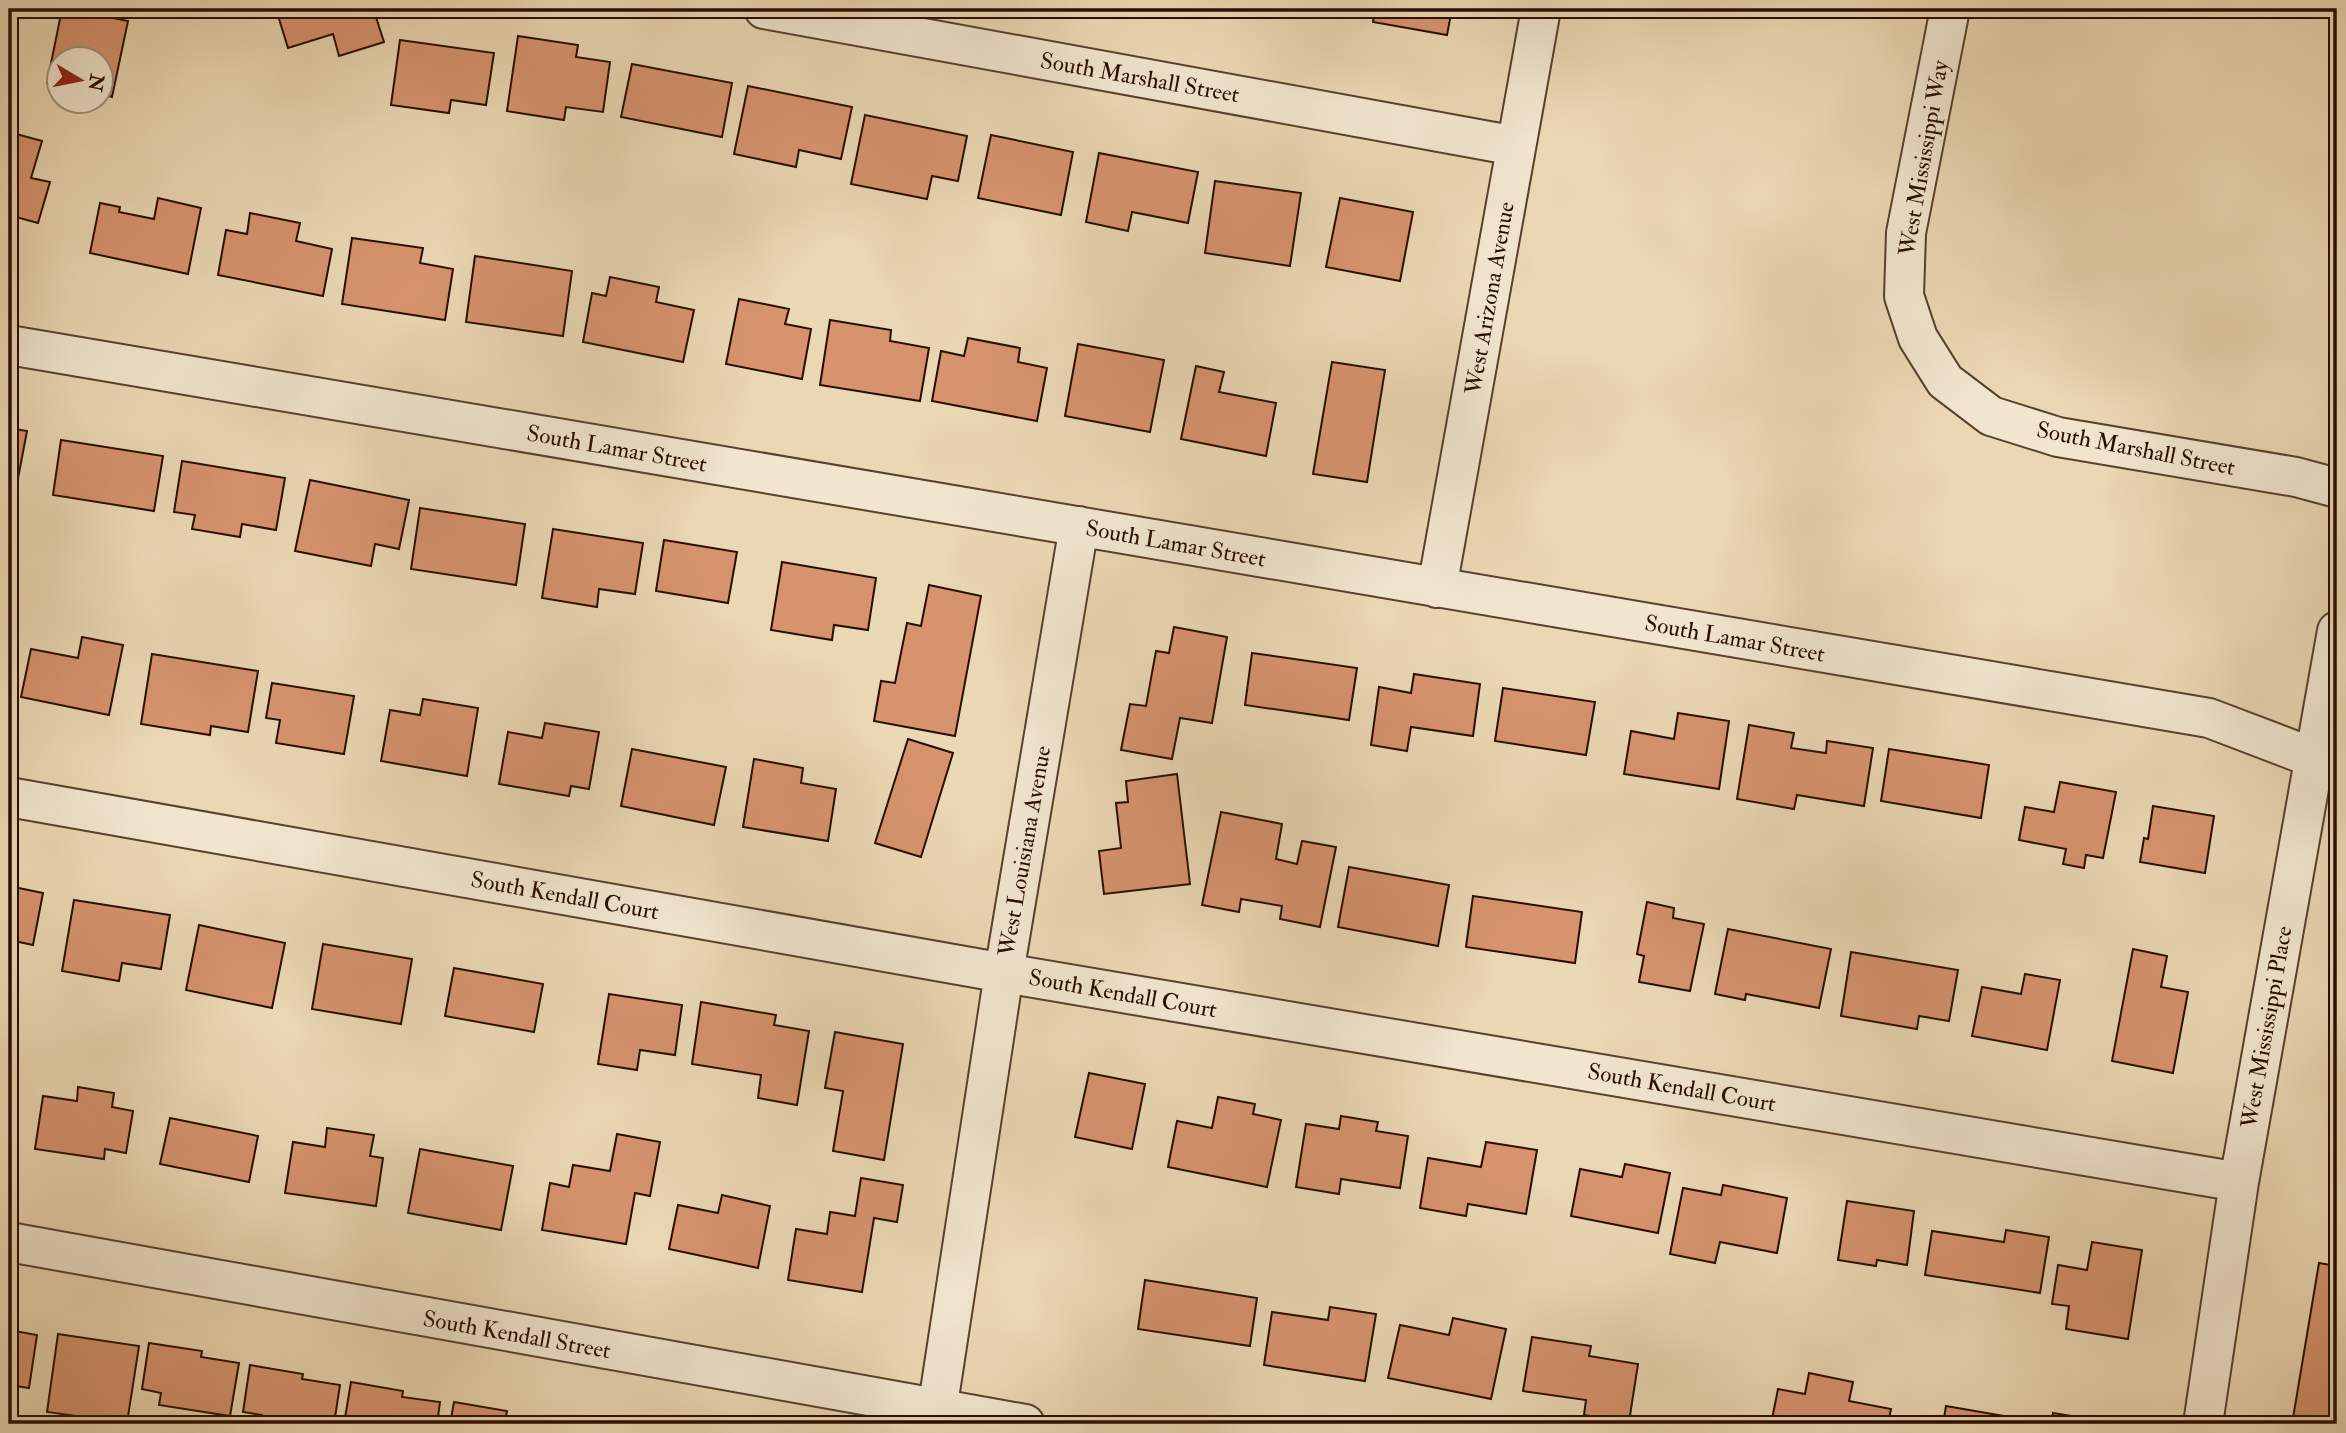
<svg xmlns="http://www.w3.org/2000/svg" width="2346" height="1433" font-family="'IM FELL Double Pica',serif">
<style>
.building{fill:#d6936e;stroke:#280d00;stroke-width:2}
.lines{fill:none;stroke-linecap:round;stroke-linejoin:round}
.minor-casing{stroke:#58402d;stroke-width:42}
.minor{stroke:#f1e5ce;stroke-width:38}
.labels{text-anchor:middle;stroke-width:5;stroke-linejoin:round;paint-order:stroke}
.street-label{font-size:23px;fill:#280d00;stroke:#f1e5ce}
</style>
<rect width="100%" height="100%" fill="#ead7b3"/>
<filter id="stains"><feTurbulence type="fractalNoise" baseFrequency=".00286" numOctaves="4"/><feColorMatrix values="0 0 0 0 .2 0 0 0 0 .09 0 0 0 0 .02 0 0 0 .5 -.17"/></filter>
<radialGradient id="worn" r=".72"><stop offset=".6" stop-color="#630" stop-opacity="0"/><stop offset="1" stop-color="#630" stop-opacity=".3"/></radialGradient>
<path class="building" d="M62,9H115L113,18L128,21L112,97L102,94V60H60V86L47,83Z
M276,9H385L387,14L376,17L384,42L339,56L333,34L288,48Z
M1321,9H1357L1356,15Z
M1375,9H1452L1447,35L1373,22Z
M518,36L578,45L576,57L610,62L603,112L566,107L564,120L507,111Z
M400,40L494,53L486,105L451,100L449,113L391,105Z
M632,64L732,83L722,137L621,117Z
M748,86L852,107L841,159L799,150L796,167L734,154Z
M865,115L967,136L958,181L932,176L927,199L851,184Z
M9,132L42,141L31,178L50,182L38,223L16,217L9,242Z
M991,135L1073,152L1061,215L978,198Z
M1099,153L1198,172L1188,223L1132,212L1128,231L1086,222Z
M1215,181L1301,193L1290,266L1205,253Z
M158,198L201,208L188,274L90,253L100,203L120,207L119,212L154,219Z
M1340,198L1413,212L1400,281L1326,267Z
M250,213L300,223L296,241L332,249L323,296L218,275L226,230L247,234Z
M352,238L423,248L420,263L453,269L445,320L342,304Z
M475,256L572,271L563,336L466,322Z
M610,277L659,287L656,302L694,310L683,362L583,342L592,293L606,296Z
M739,299L789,309L785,324L811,329L802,379L726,364Z
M830,320L891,330L890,341L929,348L920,401L820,385Z
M968,338L1020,348L1018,362L1047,368L1037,421L932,401L941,351L964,356Z
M1078,344L1164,360L1150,432L1065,416Z
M1332,362L1385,370L1367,482L1313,474Z
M1196,366L1224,372L1219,392L1276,403L1266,456L1181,439Z
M9,428L27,431L16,489L9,487Z
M61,440L163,456L154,511L53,495Z
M182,461L285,478L276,530L242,524L240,537L192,529L195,515L174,512Z
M310,480L409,500L399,549L375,544L371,566L295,551Z
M420,508L525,524L516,585L411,569Z
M553,529L643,543L635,594L599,589L597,607L542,598Z
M664,540L737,552L728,603L656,591Z
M782,562L876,578L868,630L834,625L832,640L771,630Z
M929,585L981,596L955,736L874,721L881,681L895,683L907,623L921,626Z
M1174,627L1227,637L1212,723L1180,718L1172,759L1121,750L1130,704L1146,706L1156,651L1169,653Z
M82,637L123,645L109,715L21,697L31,649L78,658Z
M1252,653L1357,668L1349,720L1245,705Z
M152,654L258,671L248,732L211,726L210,735L141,724Z
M1414,674L1480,684L1473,736L1411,727L1407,751L1371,745L1379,687L1411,693Z
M272,683L354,696L344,754L276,743L280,720L266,718Z
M1503,688L1595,702L1586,755L1495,741Z
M423,699L478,708L467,776L381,761L390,710L420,715Z
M1678,713L1729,721L1719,789L1624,774L1631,731L1674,739Z
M545,723L599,732L589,789L571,786L569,796L499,784L508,732L542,738Z
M1749,725L1794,733L1791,748L1826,753L1827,741L1873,748L1864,806L1797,795L1794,809L1737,799Z
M908,739L953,753L921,857L875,843Z
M632,749L726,767L714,825L621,806Z
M1889,749L1989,765L1981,818L1881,801Z
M754,759L803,768L801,783L836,789L828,841L743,827Z
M1177,774L1190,884L1104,894L1099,851L1121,848L1116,803L1128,802L1126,781Z
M2060,782L2116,792L2103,858L2086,855L2084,868L2063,864L2066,849L2019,840L2025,807L2054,812Z
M2153,806L2214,816L2205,873L2140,862L2144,838L2148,839Z
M1221,812L1282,824L1276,859L1297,864L1302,841L1336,847L1320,927L1280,919L1282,906L1241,899L1239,912L1202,905Z
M1349,867L1449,885L1438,946L1338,927Z
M9,873H12L9,886L43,893L33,945L9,940Z
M1473,896L1582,912L1575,963L1466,947Z
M74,900L170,915L161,969L122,963L119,981L62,971Z
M1647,902L1674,908L1673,918L1704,924L1690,991L1639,982L1644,956L1637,954Z
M199,925L285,943L272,1008L186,990Z
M1728,929L1831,949L1819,1008L1746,994L1745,1000L1715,994Z
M323,944L412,959L401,1024L312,1009Z
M2133,949L2167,956L2161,987L2188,992L2173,1073L2112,1061Z
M1851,952L1958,970L1949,1021L1919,1016L1917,1029L1841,1016Z
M454,968L543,984L534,1032L445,1016Z
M2025,974L2060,980L2047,1050L1972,1036L1982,987L2021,994Z
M609,994L682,1005L675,1055L640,1050L637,1070L598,1064Z
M701,1002L776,1015L774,1025L809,1031L797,1105L758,1098L761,1075L692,1064Z
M835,1032L903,1044L884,1160L833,1151L843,1091L825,1088Z
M1089,1073L1145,1084L1132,1149L1075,1137Z
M78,1087L114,1093L112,1107L133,1111L126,1153L105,1149L104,1159L35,1149L43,1096L77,1101Z
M1218,1097L1255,1104L1253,1114L1281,1120L1267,1187L1168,1167L1177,1121L1212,1128Z
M1341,1116L1378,1122L1376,1131L1408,1136L1400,1188L1341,1179L1339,1194L1296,1187L1306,1124L1339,1129Z
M170,1118L258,1136L249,1182L160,1164Z
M327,1128L374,1135L370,1156L383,1158L376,1206L285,1193L293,1142L325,1147Z
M617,1134L660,1142L650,1196L635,1193L626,1244L542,1230L550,1183L569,1187L573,1165L610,1171Z
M1486,1142L1537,1150L1526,1214L1468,1204L1466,1216L1420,1208L1428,1158L1481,1167Z
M420,1149L513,1166L501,1230L408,1213Z
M1625,1164L1670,1173L1658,1233L1571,1216L1580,1169L1622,1177Z
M861,1178L903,1185L897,1222L874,1218L862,1292L788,1280L796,1229L827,1234L830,1212L855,1216Z
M1723,1185L1787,1198L1777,1253L1720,1242L1715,1263L1670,1254L1683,1188L1721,1195Z
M722,1195L770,1206L758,1268L669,1249L678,1205L718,1213Z
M1847,1201L1914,1211L1907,1265L1877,1260L1876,1266L1838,1260Z
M2006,1230L2049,1237L2040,1293L1925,1275L1932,1231L2004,1242Z
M2092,1242L2142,1250L2128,1339L2066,1329L2069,1306L2052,1304L2058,1265L2087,1270Z
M2319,1263L2337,1266V1424H2292Z
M1145,1280L1257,1298L1250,1346L1138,1329Z
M1330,1307L1376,1314L1365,1381L1264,1365L1272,1312L1328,1320Z
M1453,1318L1506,1329L1491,1399L1388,1378L1400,1325L1449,1335Z
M9,1330L37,1335L29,1388L9,1385Z
M58,1334L139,1346L127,1423L47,1412Z
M1532,1337L1591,1346L1589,1356L1638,1364L1629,1422L1584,1415L1586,1400L1523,1391Z
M149,1343L202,1351L201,1357L239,1363L230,1416L159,1405L161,1393L142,1389Z
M250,1365L303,1374L302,1379L340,1385L334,1424H260L262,1415L243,1412Z
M1809,1373L1853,1382L1849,1401L1891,1409L1888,1424H1771L1778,1389L1805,1394Z
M351,1382L403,1391L402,1397L440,1402L437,1424H344Z
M454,1402L507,1411L506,1416L544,1422L543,1424H450Z
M1946,1406L2010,1417L2009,1424H1905L1906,1418L1943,1424Z
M2053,1413L2090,1419L2089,1424H2051Z"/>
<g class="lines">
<defs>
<path id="minor" d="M764,9L1516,146
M1950,9L1906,233L1904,296L1918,338L1945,381L1991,416L2058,437L2296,477L2337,488
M9,345L2209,718L2314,758L2337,762
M1437,588L1541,9
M9,797L1004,973L2239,1182
M9,1242L1025,1424
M935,1424L1004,973L1079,526
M2203,1424L2239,1182L2337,631"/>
</defs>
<use href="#minor" class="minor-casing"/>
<use href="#minor" class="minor"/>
</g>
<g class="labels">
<g class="street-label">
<text transform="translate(1140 77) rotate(10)" y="8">South Marshall Street</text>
<text transform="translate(1923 158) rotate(-80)" y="8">West Mississippi Way</text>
<text transform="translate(1489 298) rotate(-80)" y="8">West Arizona Avenue</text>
<text transform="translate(617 448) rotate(10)" y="8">South Lamar Street</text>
<text transform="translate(2136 448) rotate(11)" y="8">South Marshall Street</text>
<text transform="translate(1176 543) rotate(10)" y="8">South Lamar Street</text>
<text transform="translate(1735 638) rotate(10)" y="8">South Lamar Street</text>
<text transform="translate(1024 851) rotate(-80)" y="8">West Louisiana Avenue</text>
<text transform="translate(565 895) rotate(10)" y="8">South Kendall Court</text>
<text transform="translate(1123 993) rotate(10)" y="8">South Kendall Court</text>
<text transform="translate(2266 1027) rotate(-80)" y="8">West Mississippi Place</text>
<text transform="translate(1682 1087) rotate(10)" y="8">South Kendall Court</text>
<text transform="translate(517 1334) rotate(10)" y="8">South Kendall Street</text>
</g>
</g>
<rect width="2346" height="1433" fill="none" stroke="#ead7b3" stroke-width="35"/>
<rect x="10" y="10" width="2325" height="1412" fill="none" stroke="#280d00" stroke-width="3.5"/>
<rect x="18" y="18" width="2311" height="1398" fill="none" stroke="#280d00" stroke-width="2"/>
<g transform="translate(80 80) rotate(100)"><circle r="33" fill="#f1e5ce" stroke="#a18f7c" stroke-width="2"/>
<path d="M0-5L12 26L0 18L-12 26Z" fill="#8f2418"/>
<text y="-10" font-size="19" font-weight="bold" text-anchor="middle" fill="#280d00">N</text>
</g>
<rect width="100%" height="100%" filter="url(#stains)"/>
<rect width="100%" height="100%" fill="url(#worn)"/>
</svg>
